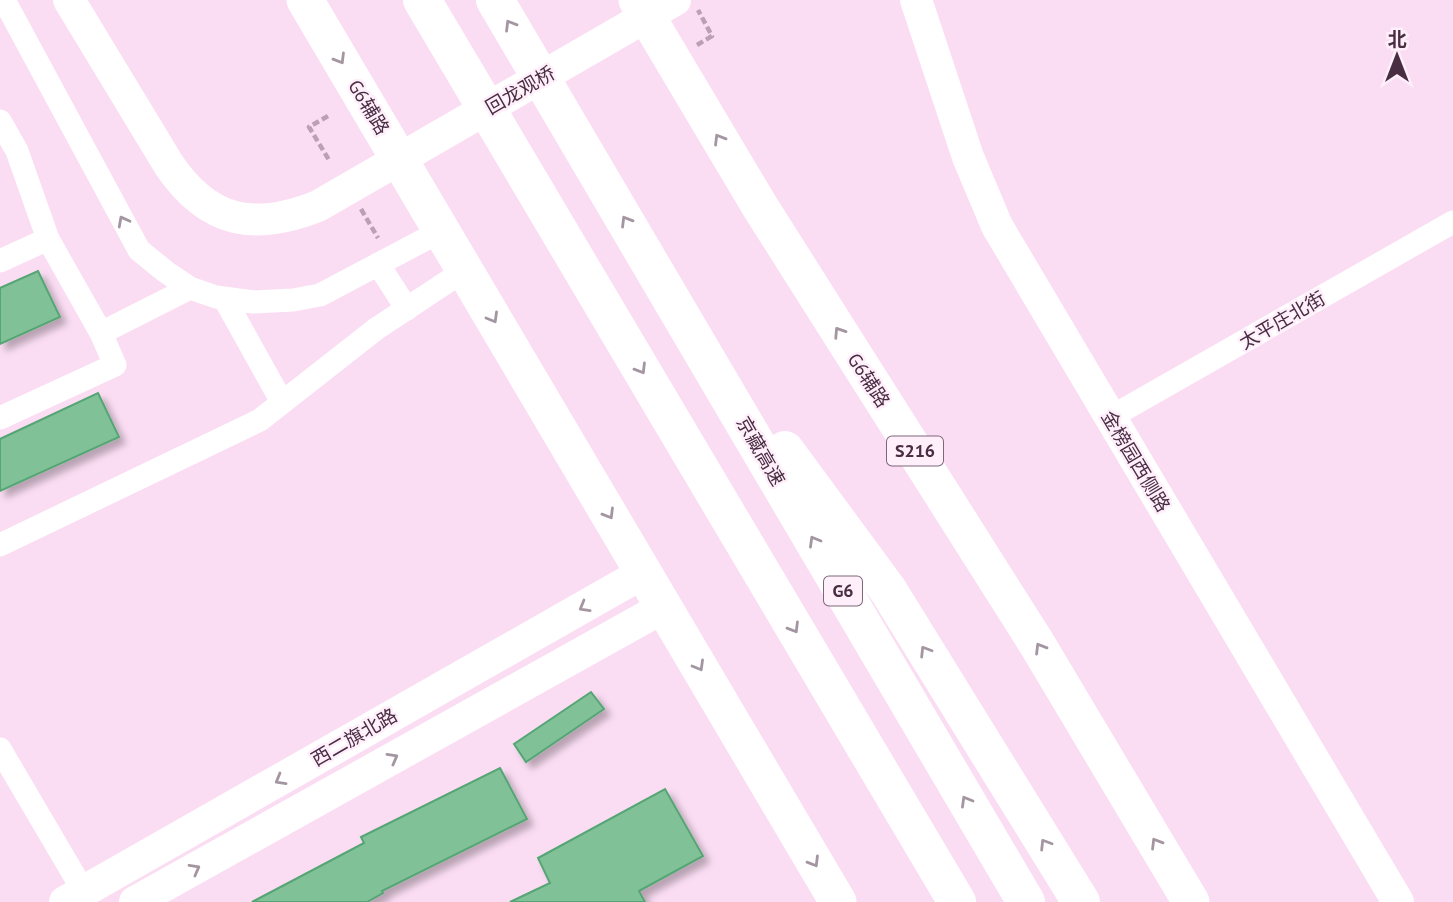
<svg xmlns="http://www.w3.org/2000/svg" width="1453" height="902" font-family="'PT Sans','Noto Sans SC',sans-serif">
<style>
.building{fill:#81c198;stroke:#55a575;stroke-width:2;filter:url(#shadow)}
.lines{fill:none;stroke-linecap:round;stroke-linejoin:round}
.path{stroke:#bc9fb5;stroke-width:4.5;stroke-dasharray:7 3.5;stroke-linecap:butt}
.street{stroke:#fff;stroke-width:23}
.secondary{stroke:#fff;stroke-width:32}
.primary{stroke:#fff;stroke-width:37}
.highway{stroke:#fff;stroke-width:38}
.oneway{stroke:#a496a1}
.labels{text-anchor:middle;stroke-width:5;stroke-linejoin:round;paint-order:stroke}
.shield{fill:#feeffa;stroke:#7f677a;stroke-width:2}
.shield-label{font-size:18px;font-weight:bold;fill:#492d43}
.street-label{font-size:19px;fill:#492d43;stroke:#feeffa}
</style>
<defs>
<filter id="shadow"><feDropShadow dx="6" dy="6" stdDeviation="3.5" flood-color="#0004"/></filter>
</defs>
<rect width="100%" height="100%" fill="#fbddf3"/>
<path class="building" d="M38,271L60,317L0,344V288Z
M98,393L119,437L0,491V439Z
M591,692L604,709L526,762L514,744Z
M500,768L527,819L382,891L383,893L367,902H252L364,843L361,837Z
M665,789L703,856L639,891L645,902H510L550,883L538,858Z"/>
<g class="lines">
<path class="path" d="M697,45L712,36L698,10
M328,116L309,127L329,160
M361,209L378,238"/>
<path class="street" d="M4,0L139,250L166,272L190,288L216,297L253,302L293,300L320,295L441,231
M0,121L17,151L48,239L101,333L190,288
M0,261L48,239
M378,264L407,309
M224,298L282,402
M1111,417L1453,222
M0,418L115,365L101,333
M0,545L260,420L376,329L465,270
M0,749L84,892"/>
<path class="secondary" d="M69,0L169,165C209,224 255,231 318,206L675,0
M916,0L968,157L997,226L1398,902
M65,902L643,573
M135,902L664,607"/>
<path class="primary" d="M305,0L838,902
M637,0L759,205L1037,644L1191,902"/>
<path class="highway" d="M422,0L957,902
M495,0L1026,902
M785,450L888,590L1081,902"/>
</g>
<defs><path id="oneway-chevron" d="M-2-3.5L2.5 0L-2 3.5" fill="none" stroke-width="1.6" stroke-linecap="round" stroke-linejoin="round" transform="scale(1.75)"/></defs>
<g class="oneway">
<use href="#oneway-chevron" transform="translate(510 25) rotate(-121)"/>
<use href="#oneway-chevron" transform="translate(340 59) rotate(59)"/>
<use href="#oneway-chevron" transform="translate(719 139) rotate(-121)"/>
<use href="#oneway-chevron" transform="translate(123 221) rotate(-118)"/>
<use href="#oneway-chevron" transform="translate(626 221) rotate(-121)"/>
<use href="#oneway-chevron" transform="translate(493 318) rotate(60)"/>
<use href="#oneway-chevron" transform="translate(839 332) rotate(-123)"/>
<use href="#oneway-chevron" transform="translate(641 369) rotate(59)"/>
<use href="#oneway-chevron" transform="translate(609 514) rotate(59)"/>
<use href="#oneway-chevron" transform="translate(814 541) rotate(-120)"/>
<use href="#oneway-chevron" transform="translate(584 607) rotate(150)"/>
<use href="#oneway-chevron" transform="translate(794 628) rotate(59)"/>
<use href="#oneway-chevron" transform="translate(1040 648) rotate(-121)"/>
<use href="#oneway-chevron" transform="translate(925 651) rotate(-122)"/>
<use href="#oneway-chevron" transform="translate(699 666) rotate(60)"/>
<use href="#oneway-chevron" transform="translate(393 758) rotate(-29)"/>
<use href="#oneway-chevron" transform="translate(280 780) rotate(150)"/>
<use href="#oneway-chevron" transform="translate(966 801) rotate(-120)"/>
<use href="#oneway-chevron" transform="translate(1156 843) rotate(-121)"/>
<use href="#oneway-chevron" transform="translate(1045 844) rotate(-122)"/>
<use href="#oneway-chevron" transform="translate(814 862) rotate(59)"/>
<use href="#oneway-chevron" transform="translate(195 869) rotate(-29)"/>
</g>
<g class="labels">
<g class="shield">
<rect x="887" y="436.5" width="56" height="29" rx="5"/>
<rect x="824" y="576.5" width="38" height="29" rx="5"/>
</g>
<g class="shield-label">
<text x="915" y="457">S216</text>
<text x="843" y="597">G6</text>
</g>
<g class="street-label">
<text transform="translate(520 90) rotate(-30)" y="7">回龙观桥</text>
<text transform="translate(369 107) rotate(59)" y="7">G6辅路</text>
<text transform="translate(1282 320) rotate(-30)" y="7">太平庄北街</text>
<text transform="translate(869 380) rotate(57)" y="7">G6辅路</text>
<text transform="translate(761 451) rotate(60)" y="7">京藏高速</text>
<text transform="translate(1136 461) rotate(59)" y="7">金榜园西侧路</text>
<text transform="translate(354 737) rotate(-30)" y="7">西二旗北路</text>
</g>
</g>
<g transform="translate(1397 56)" stroke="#feeffa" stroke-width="5" paint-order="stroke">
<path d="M0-5L12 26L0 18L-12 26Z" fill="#492d43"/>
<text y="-10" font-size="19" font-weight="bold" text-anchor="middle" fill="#492d43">北</text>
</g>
</svg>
